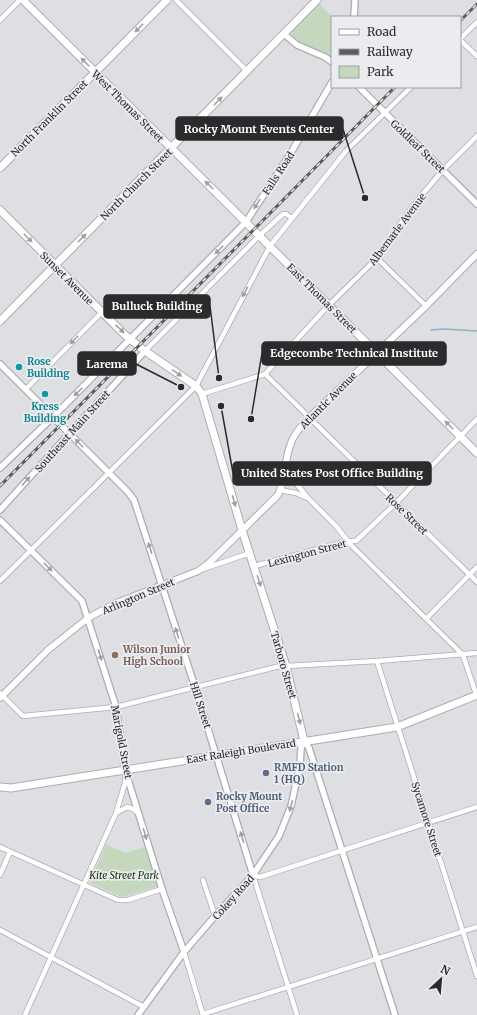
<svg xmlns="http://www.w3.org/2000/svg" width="477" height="1015" font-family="Merriweather,serif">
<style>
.green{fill:#c5d8be}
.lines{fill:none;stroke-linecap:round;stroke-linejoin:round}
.stream{stroke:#8ab4c6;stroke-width:1.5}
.minor-casing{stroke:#abadb0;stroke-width:6}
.tertiary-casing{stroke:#abadb0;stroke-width:8}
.secondary-casing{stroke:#abadb0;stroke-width:8}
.primary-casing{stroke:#abadb0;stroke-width:9}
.minor{stroke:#fff;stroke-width:4.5}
.tertiary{stroke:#fff;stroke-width:5.5}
.secondary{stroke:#fff;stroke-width:6}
.primary{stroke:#fff;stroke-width:7}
.rail-casing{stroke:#5c5d5f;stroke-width:3}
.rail{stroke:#eaecf0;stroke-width:1.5;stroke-dasharray:4.5;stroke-linecap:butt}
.oneway{fill:#9fa0a0}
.culture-dot{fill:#0f9aa8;stroke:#eaecf0;stroke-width:1.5}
.education-dot{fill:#8d6e63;stroke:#eaecf0;stroke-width:1.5}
.service-dot{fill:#5c6f8a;stroke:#eaecf0;stroke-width:1.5}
.labels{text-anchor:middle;stroke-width:3.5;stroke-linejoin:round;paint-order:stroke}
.street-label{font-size:10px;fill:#2a2b2d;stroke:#eaecf0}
.culture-label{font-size:10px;font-weight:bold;fill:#0d838f;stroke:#eaecf0;text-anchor:start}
.education-label{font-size:10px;font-weight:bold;fill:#785e54;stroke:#eaecf0;text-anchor:start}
.service-label{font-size:10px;font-weight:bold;fill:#4e5e75;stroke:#eaecf0;text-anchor:start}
.park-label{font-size:10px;font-style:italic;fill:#143404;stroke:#eaecf0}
.leader{fill:none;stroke:#2a2b2d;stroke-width:1.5}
.callout-dot{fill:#2a2b2d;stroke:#eaecf0;stroke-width:1.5}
.callout{fill:#2a2b2d;stroke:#2a2b2d;stroke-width:1.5}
.callout-label{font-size:11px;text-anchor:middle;font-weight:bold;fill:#fff}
</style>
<rect width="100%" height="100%" fill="#dddfe2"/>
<path class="green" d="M319,3L332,17V59L298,41L292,36V31Z
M106,844L125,853L146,847L157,886L156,887L122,897L90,883Z"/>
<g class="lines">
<path class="stream" d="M431,330L444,329L477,331"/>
<defs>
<path id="minor" d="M176,0L247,71
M0,20L20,0
M460,39L477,22
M460,40L477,56
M377,258L426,306
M145,351L260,235L283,214H286L292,218
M265,374L328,306L377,258L402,221L421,196L443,170L477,136
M26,389L102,312
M202,394L265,374L477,582
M285,470L309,499L336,526L351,545L463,655L477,697
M280,490L296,493L307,498
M254,566L348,541H356L396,503L477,419
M203,569L250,553
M0,581L196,386L270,246L346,151L411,87
M427,618L477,567
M377,661L477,976
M0,693L23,716L116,707L280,666H286L377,661L477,653
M116,813L127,807L133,809L139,814
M0,847L118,900H128L162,889
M0,875L10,852
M253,875L260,877L477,807
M253,875L297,1015
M203,880L215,916
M0,930L144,1007
M184,952L203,1015
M203,1014L477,927
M25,1015L116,813L125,783V774"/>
<path id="tertiary" d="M354,17L355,0
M284,34L297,45L325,57L332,62
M359,87L477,204
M0,364L128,492L134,500L195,687L253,875
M0,468L53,417L246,222L289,156L332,82
M0,510L69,434L145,351
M0,520L82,601L116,707L125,770L162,889L184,952
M138,1015L184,952L215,916L253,875L279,836L291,806L300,765L301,748L304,741L309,748L395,1015"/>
<path id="secondary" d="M0,698L48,650L88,618L114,604L198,571L209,563L278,495C286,479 284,462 290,446C293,434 302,426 310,417L426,306L477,254"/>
<path id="primary" d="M23,0L477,453
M0,168L167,0
M0,210L125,335L145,351L196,386L202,394L242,530L286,666L304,741
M0,321L317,0
M0,787L11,788L397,727L477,695"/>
</defs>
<use href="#minor" class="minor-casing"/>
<use href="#tertiary" class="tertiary-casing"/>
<use href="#secondary" class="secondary-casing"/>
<use href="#primary" class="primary-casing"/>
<use href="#minor" class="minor"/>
<use href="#tertiary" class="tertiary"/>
<use href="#secondary" class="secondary"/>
<use href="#primary" class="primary"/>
<defs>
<path id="rail" d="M460,21L477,4
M0,486L395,87"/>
</defs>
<use href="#rail" class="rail-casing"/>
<use href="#rail" class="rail"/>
</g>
<defs><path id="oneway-solid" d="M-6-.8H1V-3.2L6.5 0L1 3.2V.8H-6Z"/></defs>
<g class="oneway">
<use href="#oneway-solid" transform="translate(139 28) rotate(135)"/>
<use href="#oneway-solid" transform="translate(85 62) rotate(-135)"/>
<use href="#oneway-solid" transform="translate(218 101) rotate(-46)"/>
<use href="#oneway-solid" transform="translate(209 185) rotate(-135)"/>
<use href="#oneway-solid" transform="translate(257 204) rotate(123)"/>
<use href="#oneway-solid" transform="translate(28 238) rotate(45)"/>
<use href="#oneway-solid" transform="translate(82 238) rotate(-45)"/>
<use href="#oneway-solid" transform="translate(219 250) rotate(135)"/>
<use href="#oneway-solid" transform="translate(245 292) rotate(118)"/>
<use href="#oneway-solid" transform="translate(120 329) rotate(43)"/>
<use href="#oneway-solid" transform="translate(74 340) rotate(135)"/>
<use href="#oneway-solid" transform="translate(177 373) rotate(34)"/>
<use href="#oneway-solid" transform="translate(78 392) rotate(135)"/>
<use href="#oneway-solid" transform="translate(449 425) rotate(-135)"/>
<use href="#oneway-solid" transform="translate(79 443) rotate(-135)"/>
<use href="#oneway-solid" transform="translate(26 481) rotate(-48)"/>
<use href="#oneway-solid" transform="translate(234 501) rotate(74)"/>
<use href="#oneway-solid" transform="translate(150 548) rotate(-108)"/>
<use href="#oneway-solid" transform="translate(48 567) rotate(45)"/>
<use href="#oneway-solid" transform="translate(259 581) rotate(72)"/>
<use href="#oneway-solid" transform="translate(177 633) rotate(-108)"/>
<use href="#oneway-solid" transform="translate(100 655) rotate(73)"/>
<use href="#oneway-solid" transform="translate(299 719) rotate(76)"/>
<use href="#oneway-solid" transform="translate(291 806) rotate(106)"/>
<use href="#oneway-solid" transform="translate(145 834) rotate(73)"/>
<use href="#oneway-solid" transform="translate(242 837) rotate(-107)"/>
</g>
<g class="culture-dot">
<circle cx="19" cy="367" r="4"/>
<circle cx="45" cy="394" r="4"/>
</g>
<circle class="education-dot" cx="115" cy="655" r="4"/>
<g class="service-dot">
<circle cx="266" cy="773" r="4"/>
<circle cx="208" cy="802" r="4"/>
</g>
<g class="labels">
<g class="street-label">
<text transform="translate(128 106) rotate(45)" y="4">West Thomas Street</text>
<text transform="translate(49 118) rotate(-45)" y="4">North Franklin Street</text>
<text transform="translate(418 146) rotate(44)" y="4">Goldleaf Street</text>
<text transform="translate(278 173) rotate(-57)" y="4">Falls Road</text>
<text transform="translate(136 184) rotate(-45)" y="4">North Church Street</text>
<text transform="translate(397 229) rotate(-53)" y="4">Albemarle Avenue</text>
<text transform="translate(67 278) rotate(45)" y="4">Sunset Avenue</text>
<text transform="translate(322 298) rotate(45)" y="4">East Thomas Street</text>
<text transform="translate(328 400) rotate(-45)" y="4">Atlantic Avenue</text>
<text transform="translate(72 431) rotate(-48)" y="4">Southeast Main Street</text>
<text transform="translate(407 514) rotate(44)" y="4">Rose Street</text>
<text transform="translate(307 553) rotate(-15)" y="4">Lexington Street</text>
<text transform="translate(138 596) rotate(-23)" y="4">Arlington Street</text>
<text transform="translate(284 665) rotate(74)" y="4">Tarboro Street</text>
<text transform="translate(201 705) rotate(72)" y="4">Hill Street</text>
<text transform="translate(122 742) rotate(79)" y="4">Marigold Street</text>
<text transform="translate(241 751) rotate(-9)" y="4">East Raleigh Boulevard</text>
<text transform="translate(427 819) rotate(72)" y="4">Sycamore Street</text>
<text transform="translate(233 897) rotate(-48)" y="4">Cokey Road</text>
</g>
<g class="culture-label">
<text x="27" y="365">Rose<tspan x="27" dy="12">Building</tspan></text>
<text x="45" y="410" text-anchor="middle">Kress<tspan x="45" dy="12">Building</tspan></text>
</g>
<g class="education-label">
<text x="123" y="653">Wilson Junior<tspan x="123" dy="12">High School</tspan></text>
</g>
<g class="service-label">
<text x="274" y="771">RMFD Station<tspan x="274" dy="12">1 (HQ)</tspan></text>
<text x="216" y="800">Rocky Mount<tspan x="216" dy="12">Post Office</tspan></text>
</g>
<g class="park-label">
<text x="124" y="879">Kite Street Park</text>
</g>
</g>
<path class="leader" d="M365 198L343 129M219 378L210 306M251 419L262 353M181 387L136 364M221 406L233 473"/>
<g class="callout-dot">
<circle cx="365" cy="198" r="4"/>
<circle cx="219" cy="378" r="4"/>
<circle cx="251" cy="419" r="4"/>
<circle cx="181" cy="387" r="4"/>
<circle cx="221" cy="406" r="4"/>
</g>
<g class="callout">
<rect x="176" y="117" width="167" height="23" rx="4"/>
<rect x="104" y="295" width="106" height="23" rx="4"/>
<rect x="262" y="342" width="184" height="23" rx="4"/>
<rect x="78" y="352" width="58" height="23" rx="4"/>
<rect x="233" y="462" width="198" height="23" rx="4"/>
</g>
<g class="callout-label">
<text x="259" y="133">Rocky Mount Events Center</text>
<text x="157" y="310">Bulluck Building</text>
<text x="354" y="357">Edgecombe Technical Institute</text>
<text x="107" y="368">Larema</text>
<text x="332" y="477">United States Post Office Building</text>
</g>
<rect x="331" y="16" width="130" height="72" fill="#eaecf0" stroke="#9d9fa2"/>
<rect x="339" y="29" width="20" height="6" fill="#ffffff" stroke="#9d9fa2"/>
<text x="367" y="36" font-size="12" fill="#2a2b2d">Road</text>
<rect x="339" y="49" width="20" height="6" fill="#5c5d5f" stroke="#9d9fa2"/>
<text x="367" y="56" font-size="12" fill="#2a2b2d">Railway</text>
<rect x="339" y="66" width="20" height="12" fill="#c5d8be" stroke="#9d9fa2"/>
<text x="367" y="76" font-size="12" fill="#2a2b2d">Park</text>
<g transform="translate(441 979) rotate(26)" stroke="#eaecf0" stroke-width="3" paint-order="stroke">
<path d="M0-3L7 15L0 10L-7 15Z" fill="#2a2b2d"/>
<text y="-6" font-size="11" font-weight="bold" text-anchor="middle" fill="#2a2b2d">N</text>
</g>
</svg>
